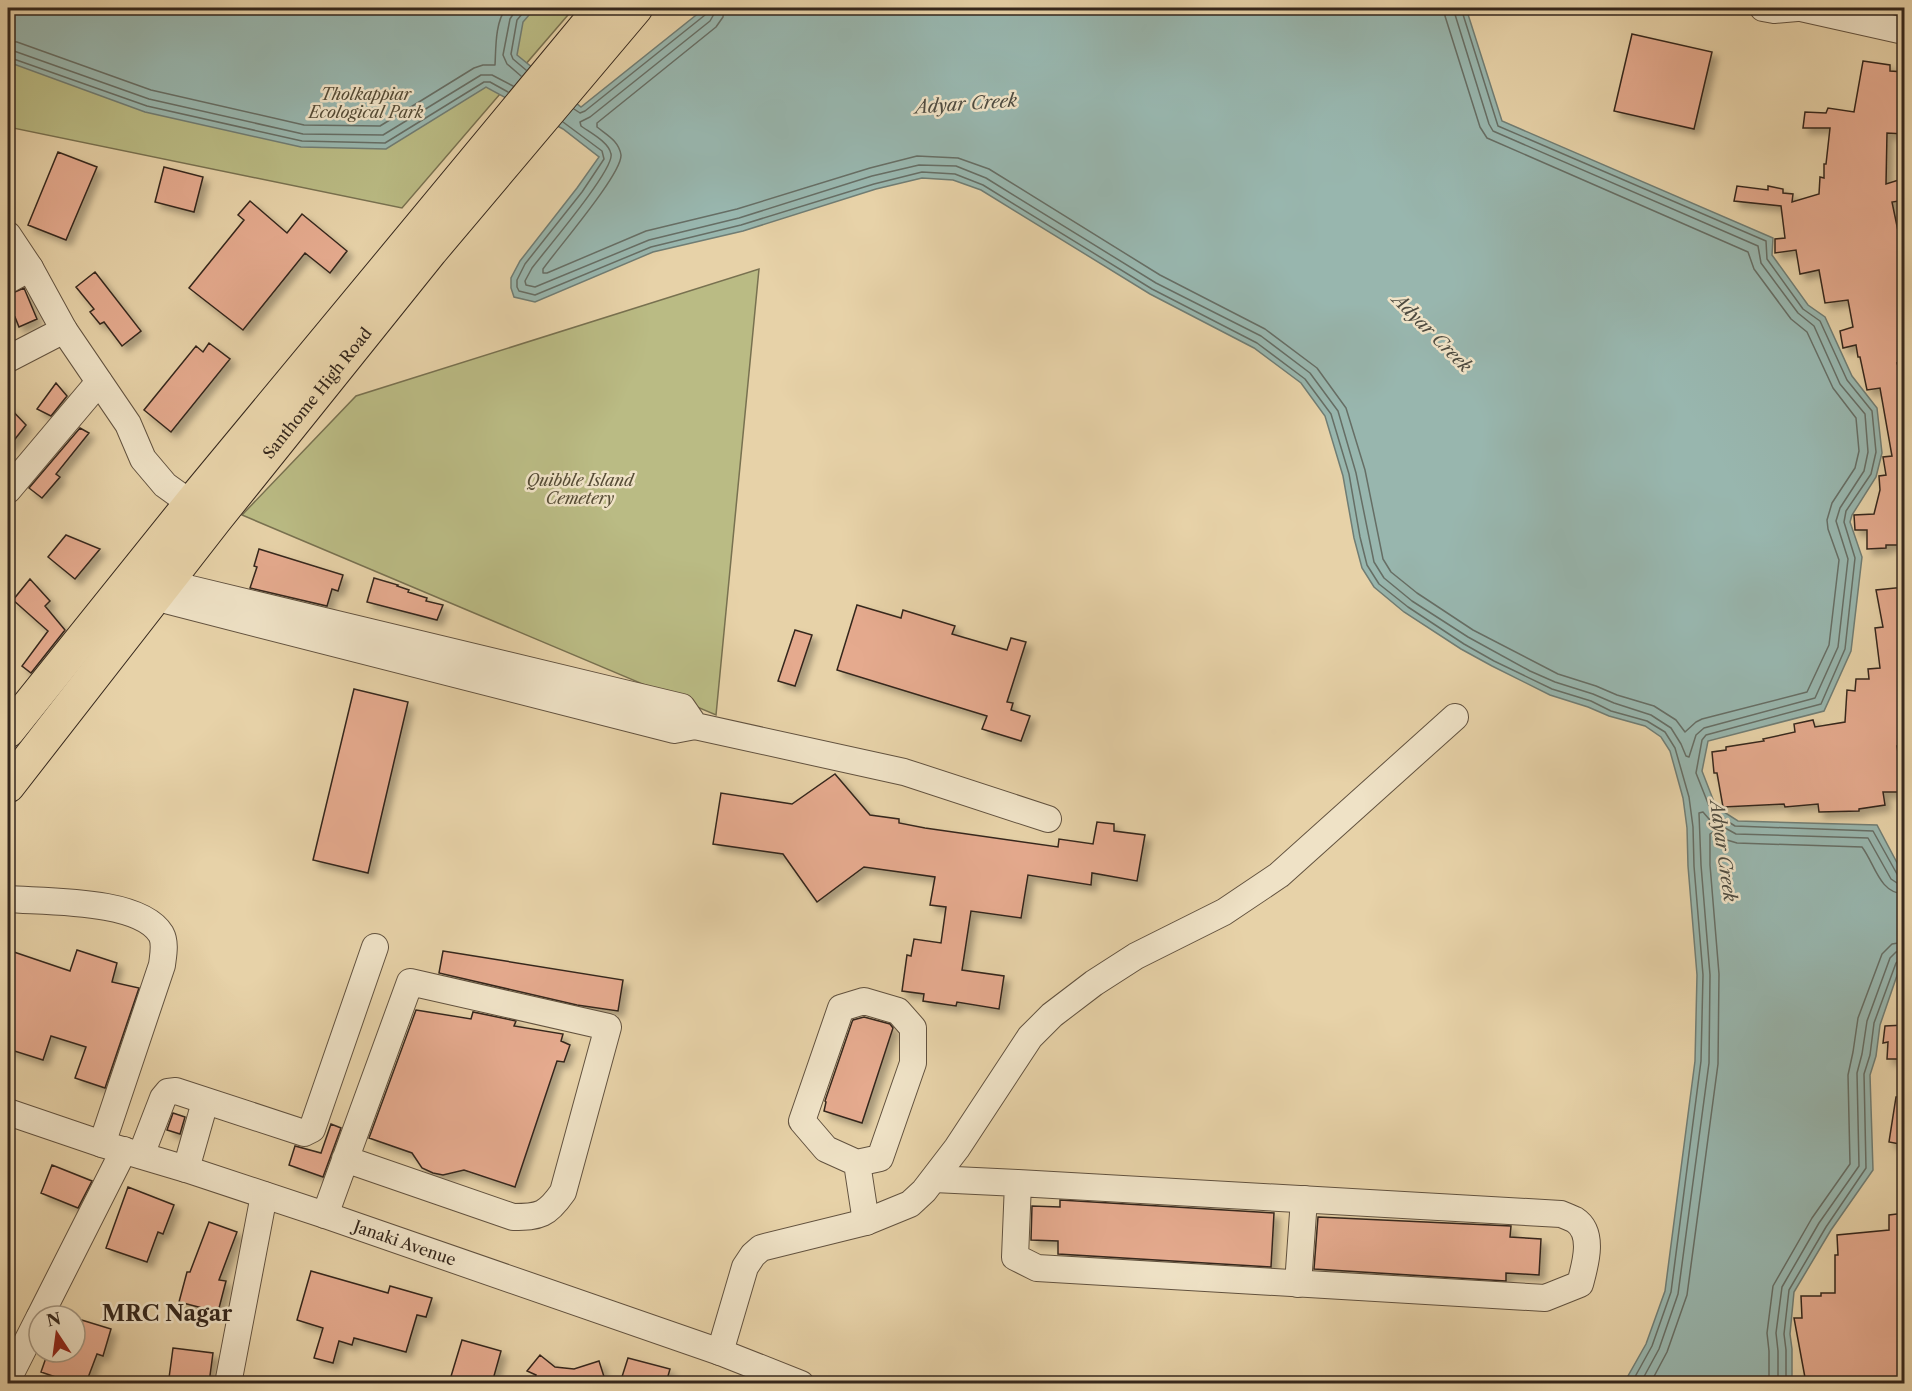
<svg xmlns="http://www.w3.org/2000/svg" width="1912" height="1391" font-family="'Libre Caslon Text',serif">
<style>
.green{fill:#babb84;stroke:#787150;stroke-width:1.5}
.water{fill:#98b6ae;stroke:#707d74;stroke-width:1.5}
.lines{fill:none;stroke-linecap:round;stroke-linejoin:round}
.shore{stroke:#666e65;stroke-width:1.5}
.building{fill:#e5aa8e;stroke:#35271c;stroke-width:1.5;filter:url(#shadow)}
.minor-casing{stroke:#62523f;stroke-width:28}
.major-casing{stroke:#35271c;stroke-width:35}
.minor{stroke:#efe2c6;stroke-width:26}
.major{stroke:#e7d2a8;stroke-width:33}
.labels{text-anchor:middle;stroke-width:5;stroke-linejoin:round;paint-order:stroke}
.park-label{font-size:16px;font-style:italic;fill:#564c36;stroke:#efe2c6}
.street-label{font-size:16px;fill:#35271c;stroke:#efe2c6}
.water-label{font-size:18px;font-style:italic;fill:#4e4b40;stroke:#efe2c6}
.district-label{font-size:22px;font-weight:bold;fill:#35271c;stroke:#efe2c6}
</style>
<defs>
<filter id="shadow"><feDropShadow dx="5.5" dy="5.5" stdDeviation="3" flood-color="#0004"/></filter>
</defs>
<rect width="100%" height="100%" fill="#e7d2a8"/>
<filter id="stains"><feTurbulence type="fractalNoise" baseFrequency=".00333" numOctaves="4"/><feColorMatrix values="0 0 0 0 .2 0 0 0 0 .09 0 0 0 0 .02 0 0 0 .5 -.17"/></filter>
<radialGradient id="worn" r=".72"><stop offset=".6" stop-color="#630" stop-opacity="0"/><stop offset="1" stop-color="#630" stop-opacity=".3"/></radialGradient>
<path class="green" d="M8,8H574L402,208L8,127Z
M759,269L716,715L242,515L356,396Z"/>
<path class="water" d="M8,8H535L523,22L517,55L581,107L705,8H1466L1502,121L1773,238L1772,255L1808,305L1825,317L1852,376L1877,408L1882,453L1876,477L1852,515L1850,522L1862,557L1851,651L1824,711L1708,741L1702,771L1716,807L1738,821L1877,825L1904,876V955L1880,1025L1876,1056L1870,1075L1873,1170L1831,1230L1794,1292L1790,1334L1792,1349V1383H1624L1646,1344L1665,1291L1695,1061L1697,975L1688,866L1687,828L1683,798L1670,751L1661,737L1645,726L1609,716L1588,707L1550,695L1492,666L1461,649L1404,612L1374,587L1362,568L1354,538L1343,476L1325,416L1301,383L1254,348L1150,294L981,190L953,180L922,178L876,189L743,231L653,252L535,302L514,297L511,288V278L520,261L577,188L599,157L563,129L486,87L386,149L301,147L145,112L8,62Z"/>
<g class="lines">
<path class="shore" d="M517,8L510,19L503,55L507,64L521,76
M715,8L714,14L710,21L590,117L580,122L581,126C589,132 609,142 611,154C615,169 544,252 532,268L525,281L526,285L535,287L649,240L739,218L872,176L919,165L956,166L986,178L1156,283L1261,336L1310,373L1338,411L1356,473L1374,562L1384,578L1412,601L1468,637L1530,671L1555,682L1593,694L1614,703L1651,715L1671,728L1681,744L1686,756L1689,757L1696,735L1704,728L1815,698L1838,647L1848,559L1836,521L1840,508L1864,471L1868,452L1865,414L1840,384L1814,326L1798,313L1761,263L1758,246L1493,131L1489,124L1453,8
M724,8L723,17L716,27L597,123V127C607,135 619,141 621,155C622,174 557,249 543,269V273H547L646,231L737,209L870,168L917,156L958,158L989,169L1160,275L1265,329L1317,368L1346,408L1365,470L1383,559L1391,572L1417,593L1473,630L1558,674L1596,686L1617,695L1654,706L1676,720L1685,732L1696,722L1702,719L1807,692L1829,645L1839,560L1828,529L1827,520L1832,503L1855,468L1859,451L1856,418L1833,388L1807,332L1791,319L1754,269L1748,252L1487,138L1480,127L1445,16L1444,8
M1461,8L1498,126L1766,241L1767,259L1803,309L1820,321L1847,380L1872,411L1876,452L1871,474L1846,511L1844,522L1855,558L1845,649L1821,704L1706,735L1702,740L1696,773L1711,811L1735,826L1873,831L1897,874L1904,877
M8,41L17,42L151,90L304,125L380,126L474,68L483,65H495C496,47 495,23 506,8
M8,50L14,51L149,99L303,134L383,135L481,75H492L513,86
M8,57L147,106L302,141L385,143L484,82H490L508,92
M526,70L513,59L511,54L517,20L527,8
M574,109L580,113L585,111L705,15L708,8
M563,122L602,151L604,159L582,192L525,264L517,280V287L519,291L535,295L651,247L741,225L874,184L922,172L955,174L983,185L1152,289L1257,343L1305,379L1331,414L1349,474L1360,537L1367,565L1379,584L1408,607L1464,644L1494,661L1552,689L1591,701L1611,711L1647,721L1665,732L1675,748L1689,797L1693,827L1694,866L1703,975L1701,1061L1671,1292L1652,1346L1631,1384
M1640,1384L1659,1349L1678,1294L1709,1063L1710,975L1701,865L1699,813L1703,812L1709,819L1736,834L1868,838L1891,879L1897,883L1904,885
M1650,1384L1667,1352L1687,1295L1718,1064L1719,974L1710,865V834L1713,832L1727,840L1737,843L1862,847C1875,864 1879,893 1904,894
M1769,1384V1351L1767,1333L1773,1286L1812,1218L1850,1164L1848,1075L1853,1052L1858,1018L1882,954L1892,944L1904,942
M1778,1384V1351L1776,1333L1782,1287L1819,1223L1859,1166L1857,1073L1862,1054L1867,1021L1890,958L1896,952L1904,951
M1786,1384V1350L1784,1334L1789,1290L1826,1227L1866,1168L1864,1074L1870,1055L1874,1023L1896,963L1900,959L1904,958"/>
</g>
<path class="building" d="M1632,34L1712,52L1694,129L1614,111Z
M1863,61L1890,65V71L1905,72V134L1887,133L1886,184L1905,178V200L1892,202L1898,231H1905V250L1902,251L1905,267V363H1897L1905,391V545H1886V548L1867,549V530H1855L1854,515L1874,514L1880,490L1879,476L1886,475L1883,457L1892,456L1880,388L1867,390L1860,357H1858L1856,345L1843,348L1840,331L1853,327L1848,300L1825,303L1819,270L1800,274L1796,250L1775,253V239L1785,238L1781,206L1734,201L1737,186L1768,190V186L1783,189V193L1793,194L1792,202L1819,194L1820,177L1824,178V164H1826L1830,128H1803L1805,112L1826,113L1828,108L1854,112Z
M58,152L97,167L66,240L28,225Z
M164,167L203,177L194,212L155,202Z
M250,201L287,233L302,214L347,251L330,273L305,253L243,330L189,288L244,220L238,215Z
M95,272L141,331L122,346L104,322L100,324L90,312L94,309L76,287Z
M24,288L37,319L19,327L15,317L8,320V295Z
M209,343L230,359L171,432L144,410L196,346L203,352Z
M56,383L67,396L51,416L37,409Z
M8,406L26,425L8,448Z
M80,428L89,433L56,474L60,477L42,498L29,488Z
M66,535L100,549L75,579L48,557Z
M259,549L343,575L338,591L332,589L327,606L250,588L257,567L254,566Z
M374,578L398,585L397,586L409,590L408,592L427,598L426,601L443,605L437,620L367,602Z
M30,579L50,601L45,606L65,630L31,673L22,666L48,631L13,600Z
M1905,587V702L1898,703L1902,746H1897L1904,792H1883L1885,805L1859,809V811L1819,812L1818,804L1785,807L1784,804L1723,807L1717,773H1714L1712,752L1726,750V747L1764,741L1763,739L1795,732L1794,724L1813,720L1815,727L1845,722L1847,690L1855,691L1856,679H1869L1868,669L1880,668L1875,628L1883,627L1876,590Z
M857,605L901,618L903,610L955,626L952,634L1007,650L1011,638L1026,642L1007,702L1013,703L1011,710L1030,716L1021,741L982,729L987,716L837,670Z
M795,630L812,635L795,686L778,681Z
M354,689L408,702L368,873L313,860Z
M835,774L870,815L899,819V823L925,828L1058,847L1059,839L1093,844L1097,822L1114,824V831L1145,835L1137,881L1092,873L1091,885L1028,875L1021,918L971,911L962,970L1004,976L999,1009L957,1002L956,1006L923,1001L924,994L902,991L907,955L911,956L914,939L941,943L946,907L930,905L935,877L864,867L817,902L783,854L713,844L721,793L792,804Z
M8,950L70,971L77,950L117,963L112,982L139,988L105,1088L75,1078L86,1047L51,1036L43,1060L8,1049Z
M443,951L623,980L618,1011L577,1005L439,973Z
M416,1010L471,1019L473,1012L516,1021L514,1026L563,1034L561,1041L570,1045L564,1062L557,1061L515,1187L464,1170L443,1175L433,1173L422,1168L412,1153L369,1138Z
M864,1017L890,1024L893,1028L862,1123L824,1111L826,1102L825,1101L852,1022L853,1020Z
M1905,1025V1059H1887L1888,1042L1883,1043L1885,1026Z
M1896,1097H1905V1145L1889,1142Z
M173,1113L185,1117L180,1134L167,1130Z
M331,1124L341,1128L323,1177L289,1165L295,1146L321,1153Z
M52,1165L92,1181L78,1208L41,1193Z
M128,1187L174,1205L163,1234L158,1232L147,1262L106,1248Z
M1060,1200L1274,1213L1271,1267L1058,1254V1241L1031,1240L1032,1206L1060,1207Z
M1905,1213V1383H1806L1794,1318H1802L1801,1296H1821V1293H1835V1255H1838L1837,1235L1889,1230V1215Z
M1318,1217L1511,1226L1510,1237L1541,1239L1539,1275L1506,1273V1281L1314,1269Z
M209,1222L237,1232L219,1280L226,1281L218,1312L179,1302L187,1272H190Z
M311,1271L388,1293L390,1286L432,1298L426,1317L417,1315L406,1352L354,1338L352,1345L339,1341L333,1363L314,1358L323,1328L297,1320Z
M75,1318L111,1329L103,1356L97,1354L86,1383H73L41,1372L48,1352H75Z
M462,1340L501,1351L492,1383H449Z
M173,1348L213,1353L209,1383L169,1378Z
M540,1355L555,1367L574,1369L599,1361L606,1383H533L536,1375L527,1371Z
M628,1358L670,1369L666,1383H620Z"/>
<g class="lines">
<defs>
<g id="minor">
<path d="M1763,8L1774,10L1797,8"/>
<path d="M1801,8L1904,31"/>
<path d="M8,235L30,268L64,330L128,424L143,459L165,485L204,513"/>
<path d="M8,280L30,268"/>
<path d="M8,359L64,330"/>
<path d="M8,490L99,382"/>
<path d="M166,583L682,707L695,726L904,772L1048,819"/>
<path d="M169,601L674,730L695,726"/>
<path d="M8,899C46,902 140,899 161,934C166,943 163,956 162,965L102,1144"/>
<path id="s1" d="M8,1112L102,1144L186,1169L325,1215L720,1352L801,1384"/>
<path d="M141,1155L163,1098L168,1092L176,1091L304,1133L312,1129L375,947"/>
<path d="M857,1163L880,1158L913,1063V1028L898,1011L864,1001L841,1008L802,1121L826,1149L857,1163L866,1222"/>
<path d="M186,1169L205,1102"/>
<path d="M934,1179L1018,1183L1561,1214C1566,1216 1571,1218 1575,1220C1595,1233 1585,1265 1580,1284L1545,1298L1037,1268L1015,1257L1018,1183"/>
<path d="M325,1215L410,982L608,1027L563,1192C547,1215 540,1217 513,1217L345,1159"/>
<path d="M1298,1284L1304,1199"/>
<path d="M40,1316L124,1150"/>
<path d="M720,1352L745,1267L753,1255L761,1248L866,1222L910,1204L924,1191L957,1148L1030,1037L1052,1015L1094,983L1136,956L1224,912L1279,875L1455,717"/>
<path d="M10,1375L39,1318"/>
<path d="M228,1384L264,1195"/>
</g>
<g id="major">
<path d="M8,731L191,503L601,8"/>
<path id="s2" d="M8,786L215,520L431,251L636,8"/>
</g>
</defs>
<use href="#minor" class="minor-casing"/>
<use href="#major" class="major-casing"/>
<use href="#minor" class="minor"/>
<use href="#major" class="major"/>
</g>
<g class="labels">
<g class="park-label">
<text x="366" y="100">Tholkappiar<tspan x="366" dy="18">Ecological Park</tspan></text>
<text x="580" y="486">Quibble Island<tspan x="580" dy="18">Cemetery</tspan></text>
</g>
<g class="street-label">
<text dy="6" stroke="none"><textPath href="#s2" startOffset="500">Santhome High Road</textPath></text>
<text dy="6" stroke="none"><textPath href="#s1" startOffset="418">Janaki Avenue</textPath></text>
</g>
<g class="water-label">
<text transform="translate(966 104) rotate(-4)" y="6">Adyar Creek</text>
<text transform="translate(1432 333) rotate(45)" y="6">Adyar Creek</text>
<text transform="translate(1723 851) rotate(82)" y="6">Adyar Creek</text>
</g>
<g class="district-label">
<text x="167" y="1321">MRC Nagar</text>
</g>
</g>
<rect width="1912" height="1391" fill="none" stroke="#e7d2a8" stroke-width="30"/>
<rect x="9" y="9" width="1894" height="1373" fill="none" stroke="#35271c" stroke-width="3"/>
<rect x="15" y="15" width="1882" height="1361" fill="none" stroke="#35271c" stroke-width="1.5"/>
<g transform="translate(57 1334) rotate(347)"><circle r="28" fill="#efe2c6" stroke="#a59782" stroke-width="1.5"/>
<path d="M0-4.5L10 22L0 15L-10 22Z" fill="#8f2418"/>
<text y="-9" font-size="16" font-weight="bold" text-anchor="middle" fill="#35271c">N</text>
</g>
<rect width="100%" height="100%" filter="url(#stains)"/>
<rect width="100%" height="100%" fill="url(#worn)"/>
</svg>
